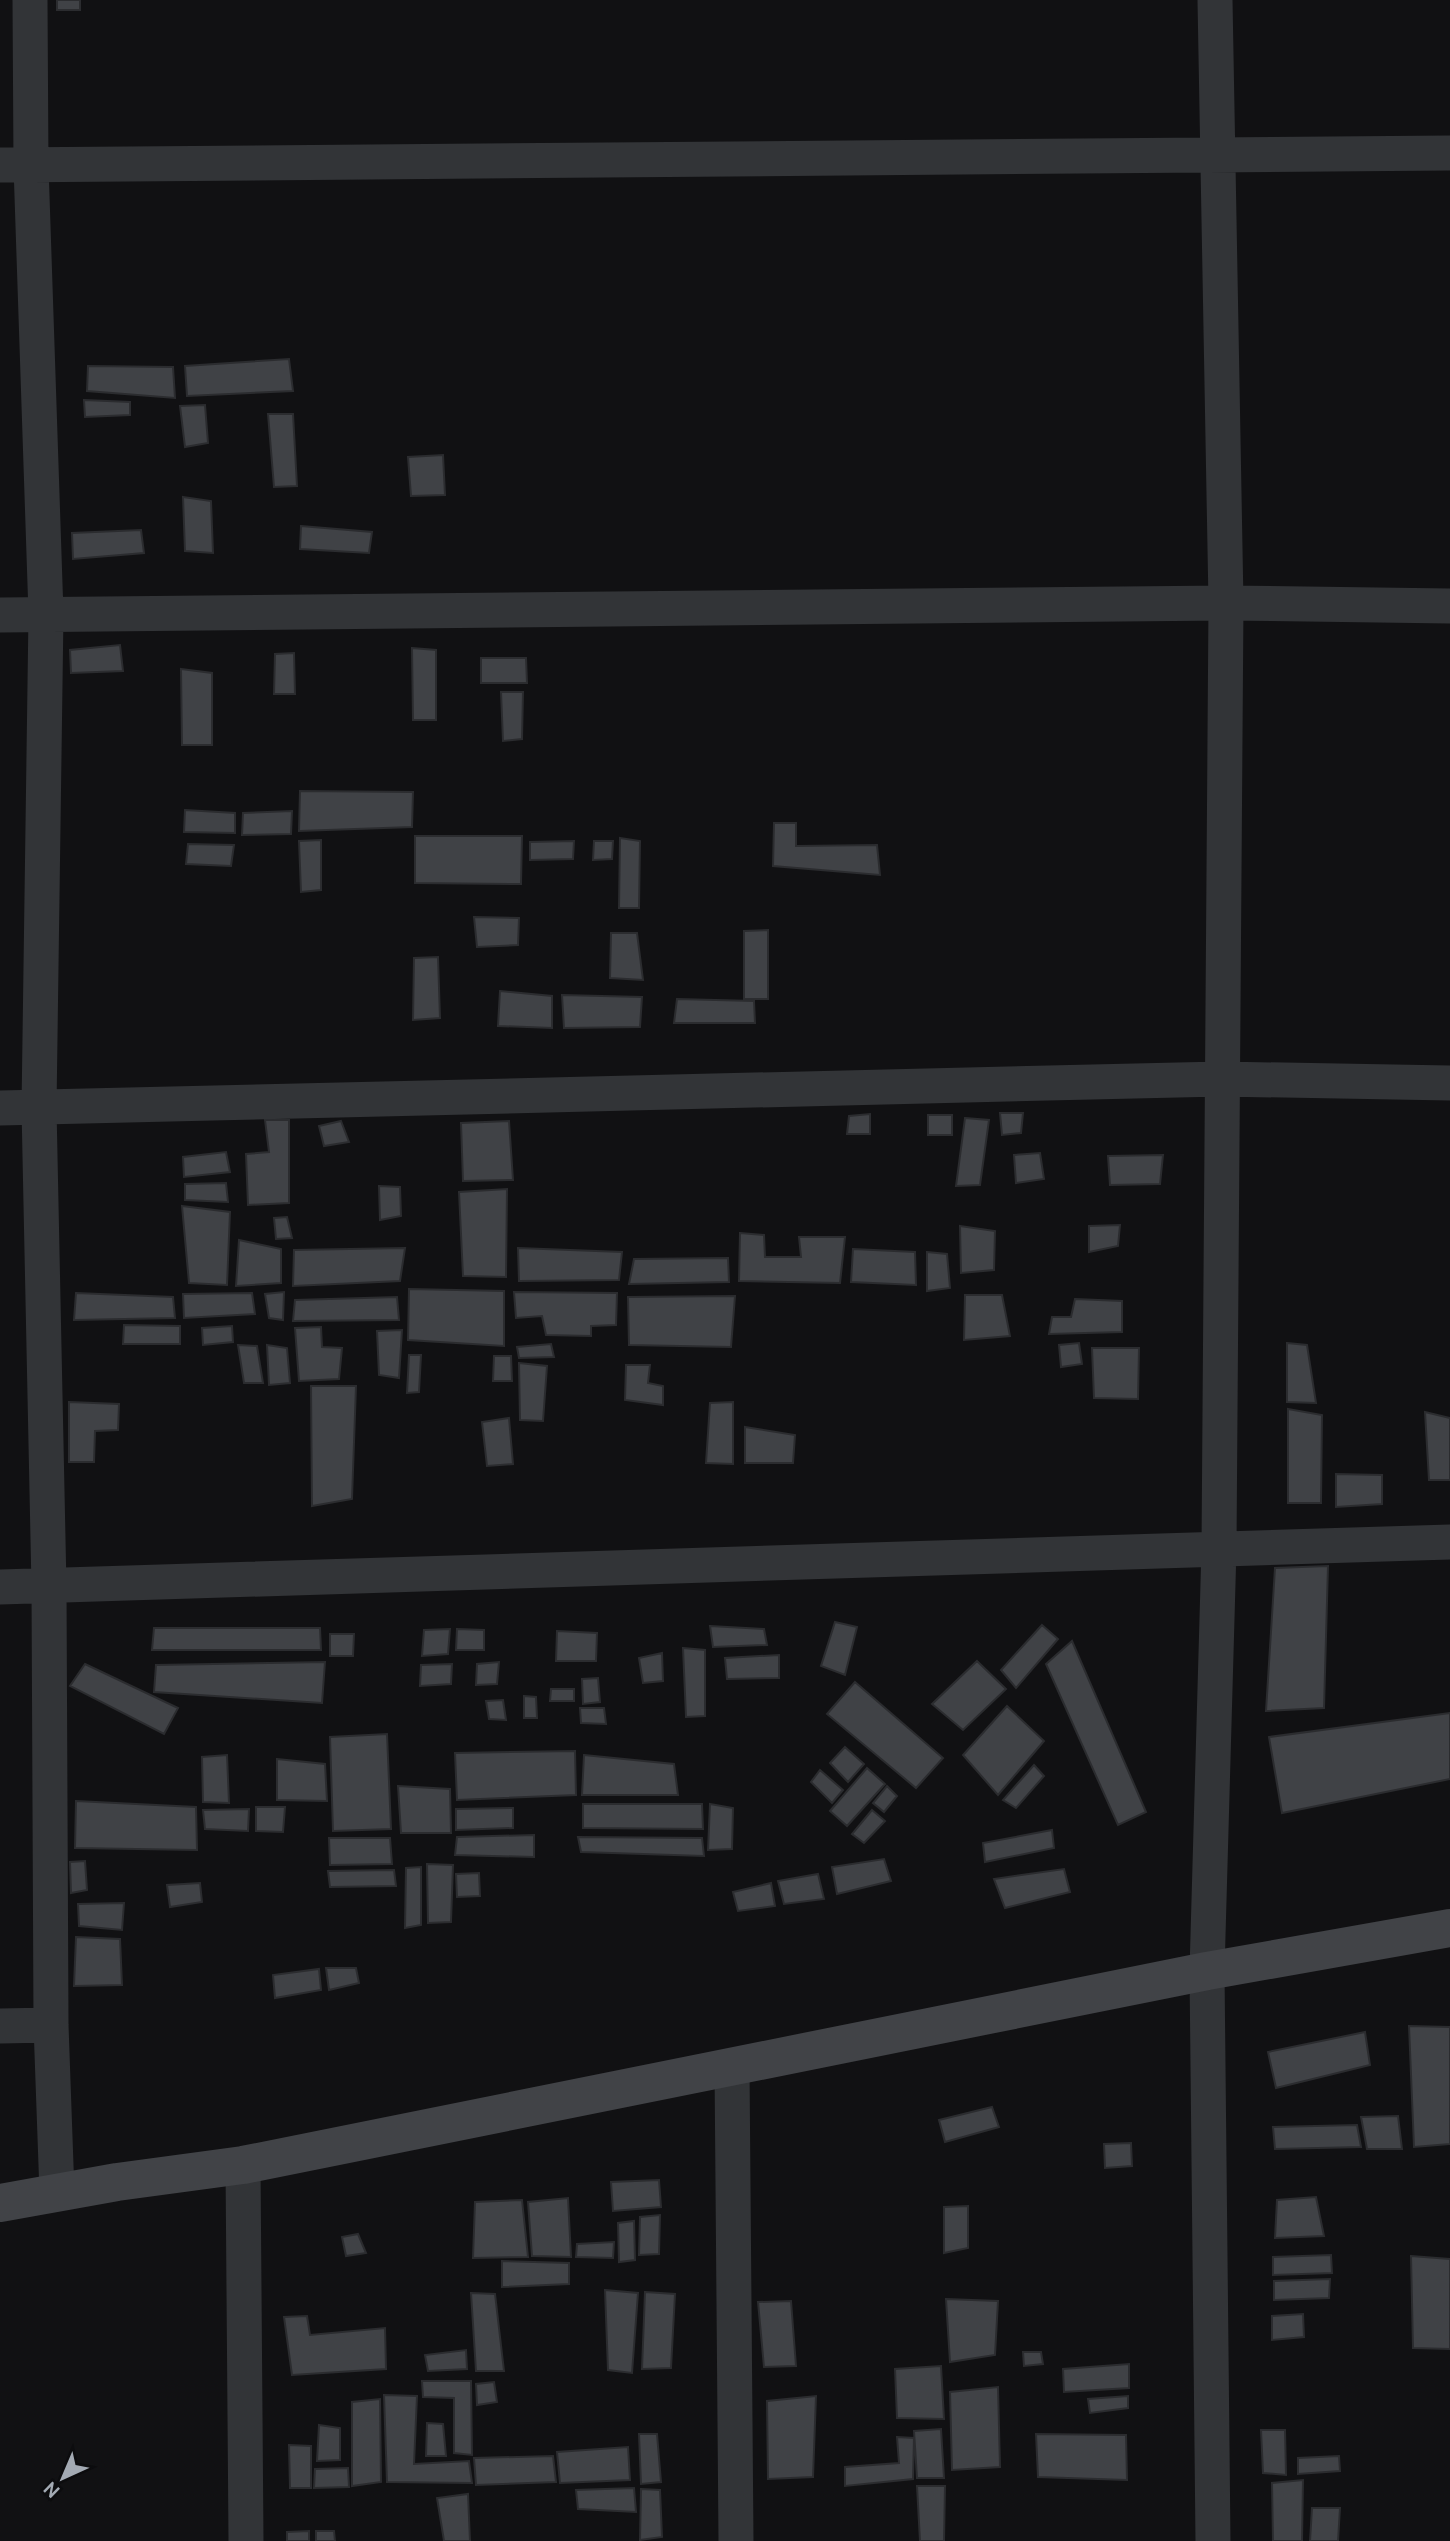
<svg xmlns="http://www.w3.org/2000/svg" width="1450" height="2541" font-family="Cabin,sans-serif">
<style>
.building{fill:#404246;stroke:#2b2c2f;stroke-width:2}
.lines{fill:none;stroke-linecap:round;stroke-linejoin:round}
.street{stroke:#323437;stroke-width:35}
.secondary{stroke:#414347;stroke-width:38}
</style>
<rect width="100%" height="100%" fill="#111113"/>
<path class="building" d="M57,0H80V10H57Z
M289,359L293,391L187,396L185,366Z
M88,366L173,367L175,398L87,391Z
M84,400L130,402V415L85,417Z
M205,405L208,443L185,447L180,406Z
M268,414H293L297,486L274,487Z
M443,455L445,495L411,496L408,457Z
M183,497L211,501L213,553L185,551Z
M301,526L372,532L369,553L300,549Z
M141,530L144,553L73,559L72,533Z
M120,645L123,671L71,673L70,650Z
M412,648L436,650V720H413Z
M294,653L295,694H274L275,654Z
M481,658H526L527,683H481Z
M181,669L212,673V745H182Z
M501,692H523L522,739L503,741Z
M300,791L413,792L412,827L299,831Z
M185,810L235,813V833L184,832Z
M292,811L291,834L242,835L243,813Z
M774,823H796V846L877,845L880,875L773,866Z
M415,836H522L521,884L415,883Z
M620,838L640,841L639,908H619Z
M321,840V890L301,892L299,841Z
M574,841L573,859L530,860V842Z
M594,841H613L612,859L593,860Z
M188,844L234,845L231,866L186,864Z
M474,917L519,918L518,945L477,947Z
M768,930V999H744V931Z
M611,933H637L643,980L610,978Z
M438,957L440,1018L413,1020L414,958Z
M500,991L552,996V1028L498,1026Z
M562,995L642,997L640,1027L564,1028Z
M677,999L754,1001L755,1023H674Z
M1000,1113H1023L1021,1133L1002,1135Z
M870,1114V1134H847L849,1116Z
M928,1115H952V1135H928Z
M965,1118L989,1120L980,1185L956,1186Z
M265,1120H289V1203L248,1205L246,1154L269,1152Z
M341,1121L349,1142L324,1146L319,1126Z
M509,1121L513,1180L463,1181L461,1123Z
M226,1152L230,1172L184,1177L183,1157Z
M1040,1153L1044,1179L1016,1183L1014,1155Z
M1163,1155L1160,1184L1110,1185L1108,1156Z
M226,1183L228,1202L185,1200V1184Z
M379,1186L400,1187L401,1216L380,1220Z
M507,1189L506,1277L463,1276L459,1192Z
M182,1206L230,1212L227,1285L189,1283Z
M287,1217L292,1238L276,1239L274,1218Z
M1120,1225L1118,1246L1089,1252V1226Z
M960,1226L995,1231L994,1270L961,1273Z
M740,1233L764,1235L765,1257H801L799,1237H845L840,1283L739,1281Z
M239,1240L281,1249V1283L236,1286Z
M405,1248L400,1281L293,1286L294,1250Z
M518,1248L622,1252L619,1280L519,1281Z
M853,1249L915,1252L916,1285L851,1282Z
M927,1252L947,1254L950,1288L927,1291Z
M728,1258L729,1282L629,1284L634,1259Z
M409,1289L504,1291V1346L408,1340Z
M284,1292L283,1320L269,1318L265,1294Z
M514,1292L617,1293L616,1325L591,1326V1336L546,1335L542,1316L516,1318Z
M76,1293L173,1297L175,1318L74,1320Z
M252,1293L255,1314L184,1318L183,1294Z
M965,1295H1002L1010,1336L964,1340Z
M735,1296L731,1347L629,1345L628,1297Z
M397,1297L399,1320L293,1321L295,1300Z
M1075,1299L1122,1301V1332L1049,1334L1052,1317H1071Z
M124,1325L180,1326V1344H123Z
M232,1326L233,1342L203,1345L202,1328Z
M321,1327L322,1347L342,1348L339,1379L299,1381L295,1328Z
M402,1330L399,1378L379,1375L377,1331Z
M1079,1343L1082,1364L1061,1367L1059,1345Z
M1287,1343L1307,1345L1316,1403L1287,1402Z
M551,1344L554,1357L519,1358L517,1347Z
M238,1345L257,1346L263,1383H244Z
M267,1345L287,1348L290,1383L269,1385Z
M1092,1348H1139L1138,1399L1094,1398Z
M409,1355H421L419,1392L407,1393Z
M494,1356H511L512,1381H493Z
M519,1363L547,1366L543,1421L520,1420Z
M626,1365H650L648,1383L663,1386V1405L625,1400Z
M311,1386H356L352,1499L312,1506Z
M69,1402L119,1404L118,1430L95,1431L94,1462H69Z
M733,1402V1464L706,1463L710,1403Z
M1288,1409L1322,1415L1321,1503H1288Z
M1425,1412L1450,1418V1480H1429Z
M509,1418L513,1464L487,1466L482,1422Z
M745,1427L795,1435L793,1463H745Z
M1336,1474L1382,1475V1504L1336,1507Z
M1328,1566L1324,1708L1266,1711L1275,1568Z
M835,1622L857,1627L845,1675L821,1666Z
M1042,1625L1058,1639L1016,1688L1001,1670Z
M710,1626L764,1629L767,1645L713,1647Z
M154,1628H320L321,1650H152Z
M450,1629L448,1654L422,1656L424,1630Z
M457,1629L484,1630V1650H456Z
M557,1631L597,1633L596,1661H556Z
M330,1634H354L353,1656H330Z
M1072,1641L1146,1812L1118,1825L1046,1664Z
M683,1648L705,1650V1716L686,1717Z
M662,1653L663,1681L643,1683L639,1658Z
M779,1655V1678L727,1679L725,1658Z
M977,1661L1006,1689L963,1730L932,1704Z
M325,1662L322,1703L154,1692L156,1665Z
M499,1662L497,1684L476,1685L477,1664Z
M85,1664L178,1708L164,1734L70,1686Z
M452,1664L451,1684L420,1686L421,1665Z
M598,1678L600,1702L583,1704L582,1679Z
M855,1682L943,1758L916,1788L827,1714Z
M551,1689H574V1701H550Z
M524,1696L536,1697L537,1718H524Z
M503,1700L506,1720L489,1719L486,1701Z
M1007,1706L1044,1741L998,1795L963,1755Z
M580,1708H604L606,1724L581,1723Z
M1450,1713V1779L1282,1813L1269,1737Z
M387,1734L391,1829L333,1831L330,1737Z
M845,1747L864,1764L848,1782L830,1763Z
M575,1751L576,1795L457,1800L455,1753Z
M227,1755L229,1803L203,1802L202,1757Z
M584,1755L674,1764L678,1795H582Z
M277,1759L325,1764L327,1801L277,1800Z
M1034,1765L1044,1776L1016,1808L1003,1800Z
M867,1768L885,1784L847,1826L830,1811Z
M820,1770L843,1790L832,1803L811,1782Z
M398,1786L450,1789L451,1833H401Z
M887,1786L897,1796L884,1812L873,1803Z
M76,1801L196,1807L197,1850L75,1848Z
M583,1804H702L703,1829L583,1828Z
M710,1804L733,1808L732,1849L708,1850Z
M256,1807H285L283,1832L256,1831Z
M513,1808V1828L456,1830V1809Z
M249,1809L248,1831L205,1829L203,1810Z
M872,1810L885,1821L864,1843L852,1834Z
M1052,1830L1054,1848L985,1862L983,1843Z
M534,1835V1857L455,1855L457,1837Z
M578,1837L702,1838L704,1856L581,1852Z
M329,1838H390L392,1864L330,1865Z
M884,1859L891,1881L837,1894L832,1867Z
M85,1861L87,1890L71,1893L70,1862Z
M427,1864L453,1865L451,1922L428,1923Z
M421,1867V1925L405,1928L406,1868Z
M1064,1869L1070,1892L1005,1908L994,1879Z
M394,1870L396,1886L330,1887L328,1871Z
M479,1873L480,1896L457,1897L456,1874Z
M818,1874L824,1899L784,1904L778,1881Z
M200,1883L202,1902L170,1907L167,1885Z
M771,1883L775,1906L738,1911L733,1892Z
M124,1903L122,1930L79,1926L78,1904Z
M76,1937L120,1939L122,1985L74,1986Z
M326,1968H356L359,1983L329,1990Z
M319,1969L321,1990L275,1998L273,1975Z
M1409,2026L1450,2027V2144L1414,2147Z
M1365,2032L1370,2065L1276,2088L1268,2052Z
M992,2107L999,2127L945,2142L939,2120Z
M1398,2116L1402,2149H1367L1361,2117Z
M1357,2125L1361,2147L1275,2149L1273,2127Z
M1131,2143L1132,2166L1105,2168L1104,2144Z
M659,2180L661,2207L613,2211L611,2182Z
M1316,2197L1324,2236L1275,2238L1277,2200Z
M568,2198L571,2257L532,2256L528,2202Z
M522,2200L528,2257L473,2258L475,2202Z
M968,2206V2248L944,2253V2207Z
M660,2215L659,2254L639,2255L640,2217Z
M634,2221L635,2260L619,2262L618,2223Z
M358,2234L366,2253L346,2256L342,2237Z
M614,2242L613,2258L576,2257L577,2244Z
M1331,2255L1332,2273L1273,2275V2257Z
M1411,2256L1450,2259V2349L1413,2348Z
M502,2261L569,2263V2284L502,2287Z
M1330,2279L1329,2298L1274,2300V2281Z
M605,2290L638,2293L632,2373L608,2370Z
M645,2292L675,2294L671,2368L642,2369Z
M471,2293L495,2294L504,2371H476Z
M946,2299L998,2301L995,2355L950,2362Z
M791,2301L796,2366L764,2367L758,2302Z
M1303,2314L1304,2337L1272,2340V2316Z
M307,2316L310,2335L385,2328L386,2369L292,2375L284,2317Z
M466,2350L467,2369L428,2371L425,2355Z
M1023,2352H1041L1043,2364L1024,2366Z
M1129,2364V2388L1064,2392L1063,2369Z
M941,2366L944,2419L897,2418L895,2369Z
M422,2381H471L472,2455L454,2453V2398L423,2397Z
M494,2382L497,2402L477,2405L476,2384Z
M998,2387L1000,2467L952,2470L950,2392Z
M384,2395L417,2396L414,2464L469,2461L472,2483L387,2482Z
M816,2396L813,2477L768,2479L767,2401Z
M1128,2396V2408L1090,2413L1088,2399Z
M380,2399L381,2482L352,2486V2402Z
M427,2423L443,2424L446,2456H426Z
M319,2425L340,2428V2460L317,2461Z
M941,2429L944,2478H917L914,2431Z
M1261,2430H1285L1286,2475L1263,2473Z
M639,2434H657L661,2482L641,2484Z
M1036,2434L1126,2435L1127,2480L1038,2477Z
M897,2437L914,2438L913,2479L845,2486V2467L899,2463Z
M289,2445L311,2446V2488H290Z
M628,2447L630,2480L560,2483L557,2452Z
M553,2456L556,2482L476,2485L474,2458Z
M1339,2456L1340,2471L1298,2474V2458Z
M348,2468L349,2487L314,2488L315,2469Z
M1303,2480L1302,2541H1273L1272,2483Z
M917,2486H945L944,2541H920Z
M634,2488L636,2512L578,2509L576,2490Z
M641,2489L660,2490L662,2537L640,2540Z
M468,2494L470,2541H444L437,2498Z
M1312,2508H1340L1338,2541H1310Z
M309,2531V2541H287V2532Z
M316,2531H334L335,2541H316Z"/>
<g class="lines">
<path class="street" d="M30,0L31,166L46,614L39,1108L49,1587L51,2025L57,2193
M0,165L1450,153
M0,615L1226,603L1450,606
M0,1108L1221,1079L1450,1083
M0,1587L1450,1542
M0,2026L51,2025
M732,2066L736,2541
M243,2165L246,2541
M1213,2541L1207,1971L1219,1548L1226,603L1215,0"/>
<path class="secondary" d="M0,2203L117,2182L243,2165L1207,1971L1450,1928"/>
</g>
<g transform="translate(63 2478) rotate(224)" stroke="#0c0c0e" stroke-width="5" paint-order="stroke">
<path d="M0-5L12 26L0 18L-12 26Z" fill="#a3aab3"/>
<text y="-10" font-size="19" font-weight="bold" text-anchor="middle" fill="#a3aab3">N</text>
</g>
</svg>
